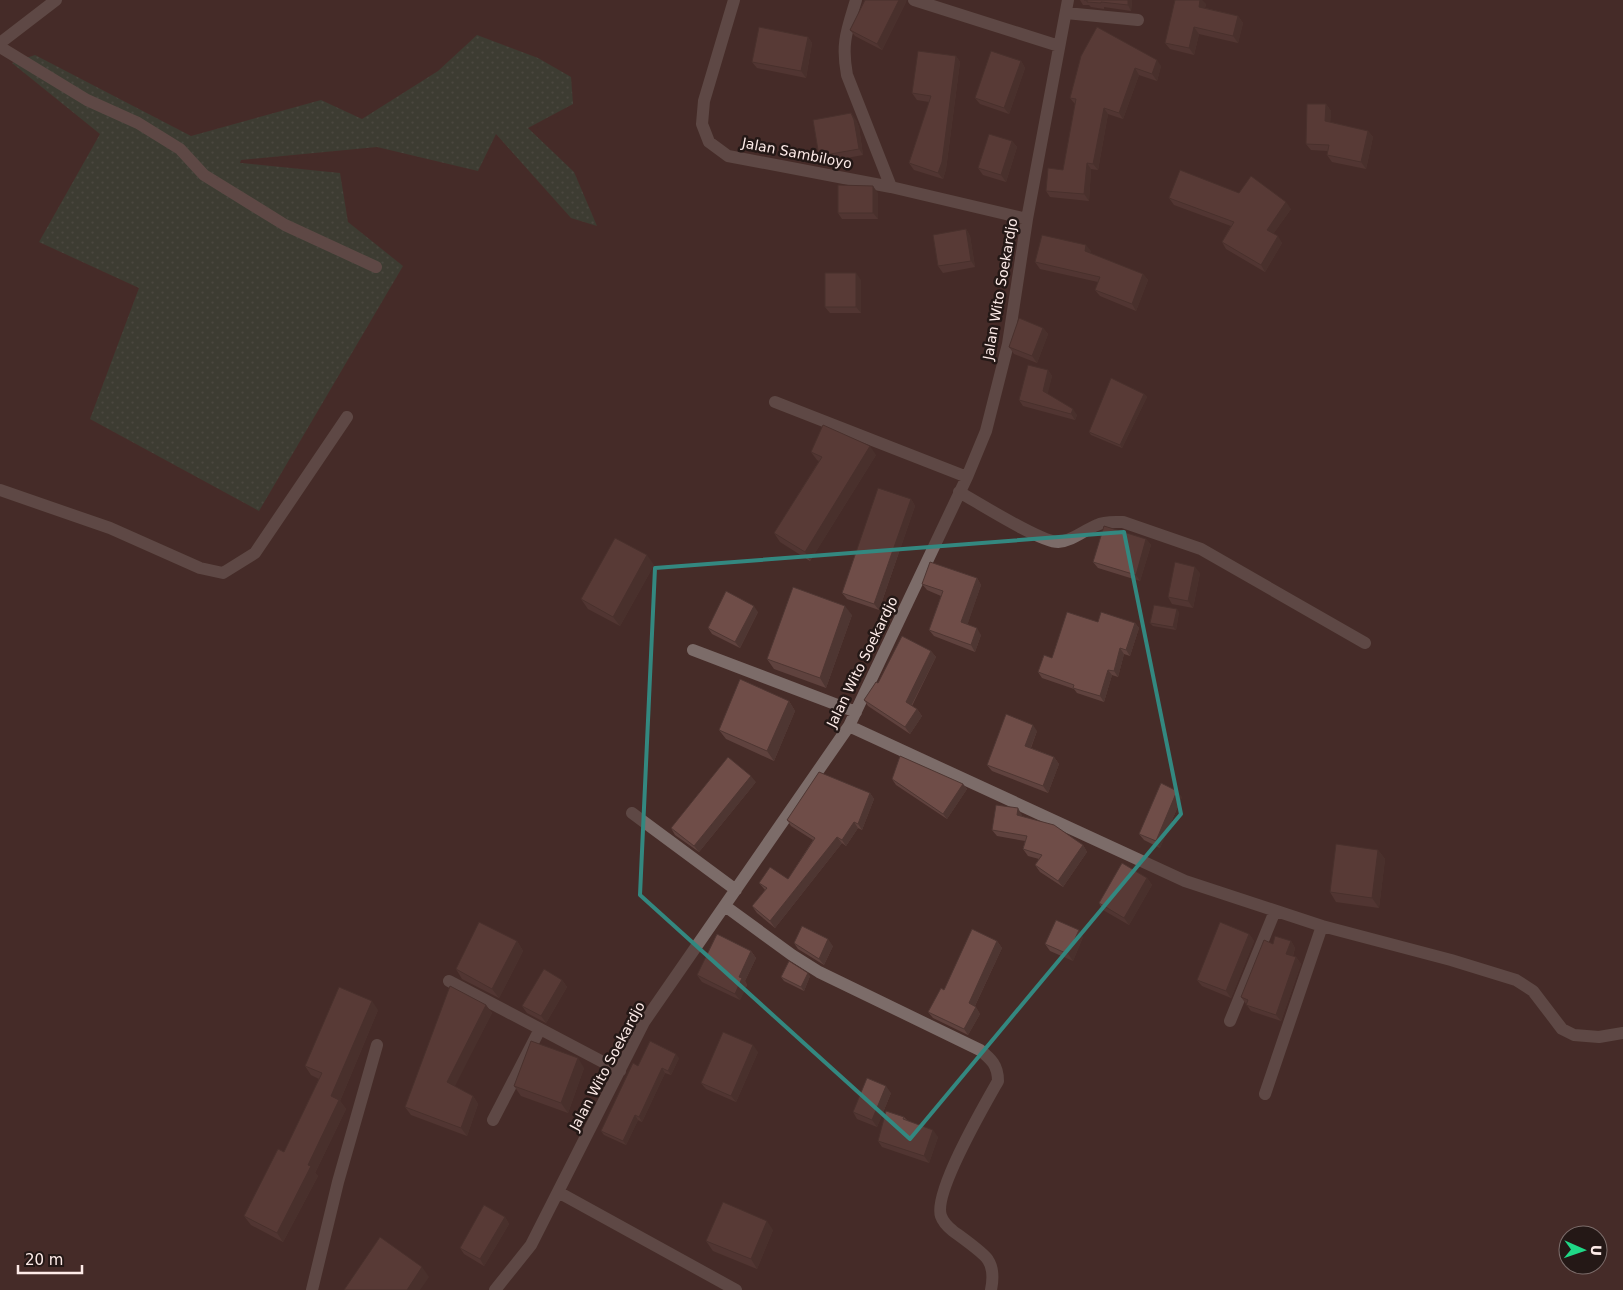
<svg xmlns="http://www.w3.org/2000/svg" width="1623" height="1290" font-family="'DejaVu Sans',sans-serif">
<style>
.grass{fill:url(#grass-dots)}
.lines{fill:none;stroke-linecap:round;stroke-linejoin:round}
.minor{stroke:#7c6c69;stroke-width:12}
.wall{fill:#5f423e}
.shaded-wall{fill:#4e3632}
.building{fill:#6f4d48;stroke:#4e3632}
.marked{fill:none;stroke:#338880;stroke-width:4;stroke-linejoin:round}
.labels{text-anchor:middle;stroke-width:5;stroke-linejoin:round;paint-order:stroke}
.street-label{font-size:14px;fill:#fdebe8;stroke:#241816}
</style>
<defs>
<pattern id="grass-dots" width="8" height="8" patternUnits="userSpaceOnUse" patternTransform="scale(1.25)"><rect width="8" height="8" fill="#34503f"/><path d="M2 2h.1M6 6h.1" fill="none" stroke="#52695b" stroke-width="1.8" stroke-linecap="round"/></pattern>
</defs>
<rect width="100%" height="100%" fill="#462c28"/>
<path class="grass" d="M477,35L538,58L571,77L573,104L528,128L574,172L597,226L571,218L496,134L478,171L377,147L241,160L240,163H242L340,173L348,222L403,266L259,511L90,419L139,288L39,242L100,134L12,63L35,55L191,136L321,100L362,119L438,71Z"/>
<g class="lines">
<path class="minor" d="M734,0L704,101L702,124L709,142L728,156L891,187L1027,219
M856,0C847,30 841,43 847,75L891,187
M914,0L1059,46
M1066,13L1138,20
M0,43L56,0
M0,47L87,100L138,123L180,149L204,175L285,225L376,267
M775,402L967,477
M0,490L110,528L200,568L223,573L255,553L347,417
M959,492C979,503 1040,542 1058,542C1073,541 1084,530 1097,525C1105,521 1114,522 1123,522L1201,549L1365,643
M693,650L856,712
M849,726L1185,881L1322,926L1451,960L1516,980L1533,991L1562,1029L1574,1035L1599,1037L1623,1033
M632,813L736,890
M725,906L792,955L819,972L980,1050C991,1059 998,1065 998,1081C985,1104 933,1193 941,1216C943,1222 948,1227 953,1231C961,1237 984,1253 988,1260C994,1269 993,1280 991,1290
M449,981L620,1071
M1230,1021L1275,911
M1265,1094L1322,926
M493,1120L540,1029
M558,1192L736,1290
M312,1290L338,1182L377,1045
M495,1290L531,1245L644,1022L849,726L967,477L986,431L1008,344L1027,219L1068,0"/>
</g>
<path class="wall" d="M1080,0H1132L1131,11L1104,7V9L1091,7L1089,5H1083Z
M906,2L882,50L855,36L850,30Z
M1206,4L1205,8L1238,16L1243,23L1238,43L1199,34L1194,55L1170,49L1165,43Z
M1097,27L1161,66L1157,81L1139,75L1123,119L1108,114L1098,170L1091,169L1089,201L1050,197L1046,191L1063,170L1075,104L1070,98Z
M808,37L812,43L806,78L757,68L752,62Z
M956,56L960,62L946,169L943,179L914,170L909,163L929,102L917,100L912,93Z
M1021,61L1025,68L1009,114L980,104L975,98Z
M1326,104L1331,111L1330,122L1368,131L1373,137L1366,169L1332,162L1327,155L1328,151L1311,150L1306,144Z
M856,120L859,127L863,155L824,162L819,156Z
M1012,141L1017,147L1006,182L983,175L978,168Z
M878,193V219H842L838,213Z
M1239,193L1291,209L1273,234L1282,243L1265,272L1226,249L1222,242L1231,226L1174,205L1169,198Z
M966,229L970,236L975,267L943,273L938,266Z
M1091,251L1090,253L1143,274L1148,280L1136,311L1100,296L1095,290L1098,282L1040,269L1035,262Z
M861,280V313H830L825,307Z
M1043,328L1048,334L1037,363L1014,354L1009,347Z
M1048,370L1052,376L1047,394L1077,415L1075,420L1023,406L1019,400Z
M1144,394L1147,397L1122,448L1091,435L1089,432Z
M811,452L876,455L810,561L780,542L774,533L819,461L817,460Z
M911,499L915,506L879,610L847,599L842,593Z
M1146,539L1151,545L1140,581L1098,568L1093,562Z
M654,565L620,626L588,609L581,599Z
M1200,573L1193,608L1172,604L1168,597Z
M977,578L981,585L967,625L981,635L975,652L934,636L929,630L941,596L927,590L922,584Z
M758,612L740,648L712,634L708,628Z
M1179,612L1176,630L1153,626L1150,623Z
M852,615L826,688L774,669L767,659Z
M1098,622L1135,623L1139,628L1130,656L1124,654L1118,677L1112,675L1104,702L1077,693L1074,689L1042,678L1038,672L1052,658Z
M931,651L936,657L912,706L917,709L922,716L910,734L868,706L864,700L878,683Z
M789,701L795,711L774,761L726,739L719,730Z
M1037,731L1031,748L1054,757L1059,764L1048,793L992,771L987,765Z
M892,779L963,784L967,789L947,819L896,785Z
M756,782L699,852L675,835L671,828Z
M870,793L874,799L862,830L858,828L846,846L842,843L775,928L757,913L752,906L765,890L759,883L788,879L813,840L791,826L787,820Z
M1182,797L1160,848L1144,840L1139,834Z
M1022,815V816L1083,845L1087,852L1063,887L1040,872L1035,865L1039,859L1028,856L1023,849L1025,841L997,836L992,830Z
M1378,850L1385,859L1379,908L1336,902L1330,892Z
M1147,878L1152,885L1129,925L1103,910L1099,903Z
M1249,934L1254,941L1231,998L1202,986L1197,980Z
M1083,937L1073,961L1050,951L1045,944Z
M517,941L523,951L499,998L462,979L456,969Z
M997,941L1002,948L975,1006L980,1014L968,1035L933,1018L928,1012L944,990Z
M1291,941L1295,948L1293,956L1296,957L1301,964L1281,1021L1251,1011L1241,997L1273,944Z
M794,943L833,946L824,965L798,949Z
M751,951L756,958L745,981L747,985L740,1000L702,982L697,975Z
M810,976L804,991L784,981L781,977Z
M562,980L567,987L546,1023L527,1013L522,1006Z
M486,1005L492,1013L454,1086L473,1096L478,1104L467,1136L411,1115L405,1107Z
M378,1010L340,1101L346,1109L315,1173L318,1176L283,1242L251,1225L244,1216L284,1152L319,1079L311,1075L305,1066Z
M758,1052L736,1102L706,1089L701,1083Z
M679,1058L671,1075L665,1073L642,1122L638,1120L626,1145L604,1135L601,1131L638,1066Z
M584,1068L568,1113L521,1096L514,1086Z
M891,1093L877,1127L857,1119L853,1112Z
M904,1117L907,1120L938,1137L929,1163L882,1147L878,1141Z
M505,1217L509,1224L484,1266L464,1254L460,1248Z
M773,1230L757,1269L713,1251L706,1241Z"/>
<path class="shaded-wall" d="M899,0H907L882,50L877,44Z
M1128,0H1132L1131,11L1128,5Z
M1200,0H1202L1206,4L1203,14L1199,7Z
M1238,16L1243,23L1238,43L1233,36Z
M1194,27L1199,34L1194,55L1189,48Z
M808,37L812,43L806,78L801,71Z
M956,56L960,62L946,169L943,179L938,173Z
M1157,60L1161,66L1157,81L1152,74Z
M1021,61L1025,68L1009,114L1004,108Z
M1135,68L1139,75L1123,119L1119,113Z
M1326,104L1331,111L1330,128L1325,121Z
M1104,108L1108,114L1098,170L1093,164Z
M851,113L856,120L859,127L863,155L859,149Z
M1368,131L1373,137L1366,169L1361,162Z
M1012,141L1017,147L1006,182L1001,175Z
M1087,163L1091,169L1089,201L1084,194Z
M873,186L878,193V219L873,213Z
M1286,202L1291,209L1271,237L1267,230Z
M966,229L970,236L975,267L971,261Z
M1278,236L1282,243L1265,272L1261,265Z
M1086,245L1091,251L1089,257L1085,251Z
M856,273L861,280V313L856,307Z
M1143,274L1148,280L1136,311L1132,304Z
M1043,328L1048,334L1037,363L1032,356Z
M1048,370L1052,376L1047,397L1043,391Z
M1144,394L1147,397L1122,448L1120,445Z
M1073,409L1077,415L1075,420L1071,414Z
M870,446L876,455L810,561L805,552Z
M911,499L915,506L879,610L874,604Z
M1146,539L1151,545L1140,581L1136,575Z
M647,555L654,565L620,626L613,617Z
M1195,567L1200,573L1193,608L1188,601Z
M977,578L981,585L966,629L961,622Z
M754,606L758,612L740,648L735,642Z
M845,606L852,615L826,688L820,678Z
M1177,609L1179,612L1176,630L1173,627Z
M1135,623L1139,628L1130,656L1126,650Z
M977,628L981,635L975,652L971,645Z
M1120,648L1124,654L1118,677L1114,671Z
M931,651L936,657L910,708L906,702Z
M1108,670L1112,675L1104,702L1100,696Z
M789,701L795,711L774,761L767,751Z
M917,709L922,716L910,734L905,727Z
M1033,725L1037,731L1029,752L1025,746Z
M1054,757L1059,764L1048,793L1043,786Z
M751,776L756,782L699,852L694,846Z
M963,784L967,789L947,819L943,814Z
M1177,791L1182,797L1160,848L1156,841Z
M870,793L874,799L862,830L858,824Z
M1018,808L1022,815L1021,822L1017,815Z
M854,822L858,828L846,846L842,840Z
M837,837L842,843L775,928L770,921Z
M1083,845L1087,852L1063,887L1058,881Z
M1378,850L1385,859L1379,908L1372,898Z
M1147,878L1152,885L1129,925L1124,918Z
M1079,930L1083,937L1073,961L1068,954Z
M1249,934L1254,941L1231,998L1226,991Z
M828,939L833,946L824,965L819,959Z
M517,941L523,951L499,998L492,989Z
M997,941L1002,948L973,1010L969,1003Z
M1291,941L1295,948L1291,961L1286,954Z
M751,951L756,958L745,981L747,985L740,1000L735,994L739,977Z
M1296,957L1301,964L1281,1021L1276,1015Z
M808,973L810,976L804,991L801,987Z
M562,980L567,987L546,1023L541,1016Z
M372,1001L378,1010L340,1101L346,1109L315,1173L318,1176L283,1242L277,1233L331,1096Z
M486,1005L492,1013L453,1090L447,1082Z
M976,1007L980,1014L968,1035L964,1029Z
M753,1045L758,1052L736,1102L731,1096Z
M676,1054L679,1058L671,1075L668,1071Z
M578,1058L584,1068L568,1113L561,1103Z
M662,1068L665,1073L642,1122L639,1117Z
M886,1086L891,1093L877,1127L872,1120Z
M473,1096L478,1104L467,1136L461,1128Z
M635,1115L638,1120L626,1145L623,1141Z
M933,1130L938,1137L929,1163L924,1156Z
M505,1217L509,1224L484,1266L480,1259Z
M767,1221L773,1230L757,1269L751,1259Z
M422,1267L429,1277L420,1290H407Z"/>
<path class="building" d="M865,0H899L877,44L850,30Z
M1084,0H1128V5L1101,2V3L1087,2V0Z
M1175,0H1200L1199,7L1238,16L1233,36L1194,27L1189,48L1165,43Z
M759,27L808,37L801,71L752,62Z
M1097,27L1157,60L1152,74L1135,68L1119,113L1104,108L1093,164L1087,163L1084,194L1046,191L1048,168L1063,170L1076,99L1070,98L1081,56Z
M918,51L956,56L942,162L938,173L909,163L931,96L912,93Z
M991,51L1021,61L1004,108L975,98Z
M1307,104H1326L1325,121L1368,131L1361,162L1327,155L1329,145L1306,144Z
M851,113L854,120L859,149L819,156L813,120Z
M989,134L1012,141L1001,175L978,168Z
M1180,170L1239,193L1251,176L1286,202L1267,230L1278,236L1261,265L1222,242L1234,222L1169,198Z
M838,185L873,186V213H838Z
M966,229L971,261L938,266L933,235Z
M1042,235L1086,245L1085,251L1143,274L1132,304L1095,290L1100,277L1035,262Z
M825,273H856V307H825Z
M1019,318L1043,328L1032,356L1009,347Z
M1028,365L1048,370L1043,391L1073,409L1071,414L1019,400Z
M1111,378L1144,394L1120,445L1089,432Z
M823,425L870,446L805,552L774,533L822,457L811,452Z
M878,488L911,499L874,604L842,593Z
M1104,526L1146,539L1136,575L1093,562Z
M615,538L647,555L613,617L581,599Z
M930,562L977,578L961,622L977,628L971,645L929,630L943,591L922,584Z
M1175,562L1195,567L1188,601L1168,597Z
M793,587L845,606L820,678L767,659Z
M726,591L754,606L735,642L708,628Z
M1154,605L1177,609L1173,627L1150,623Z
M1067,612L1098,622L1101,612L1135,623L1126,650L1120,648L1114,671L1108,670L1100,696L1073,688L1074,685L1038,672L1044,655L1052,658Z
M902,636L931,651L906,702L917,709L905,727L864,700L876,682L878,683Z
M740,679L789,701L767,751L719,730Z
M1006,714L1033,725L1025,746L1054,757L1043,786L987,765Z
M900,756L963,784L943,814L892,779Z
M728,757L751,776L694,846L671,828Z
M819,772L870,793L858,824L854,822L842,840L837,837L770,921L752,906L767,888L759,883L770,867L788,879L815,838L787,820Z
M1161,783L1177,791L1156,841L1139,834Z
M996,805L1018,808L1017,815L1054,825L1083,845L1058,881L1035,865L1042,855L1023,849L1027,836L992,830Z
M1336,844L1378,850L1372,898L1330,892Z
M1122,863L1147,878L1124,918L1099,903Z
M1056,920L1079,930L1068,954L1045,944Z
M479,922L517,941L492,989L456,969Z
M1220,922L1249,934L1226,991L1197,980Z
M802,926L828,939L819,959L794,943Z
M972,929L997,941L969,1003L976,1007L964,1029L928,1012L941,988L944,990Z
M717,934L751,951L739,977L742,978L735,994L697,975Z
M1275,936L1291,941L1286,954L1296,957L1276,1015L1246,1005L1248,1000L1241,997L1264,940L1273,944Z
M789,961L808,973L801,987L781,977Z
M544,969L562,980L541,1016L522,1006Z
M450,986L486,1005L447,1082L473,1096L461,1128L405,1107Z
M339,987L372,1001L331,1096L339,1100L308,1165L311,1166L277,1233L244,1216L278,1149L284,1152L322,1073L305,1066Z
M723,1032L753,1045L731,1096L701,1083Z
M531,1041L578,1058L561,1103L514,1086Z
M650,1041L676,1054L668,1071L662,1068L639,1117L635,1115L623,1141L601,1131L633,1063L638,1066Z
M867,1078L886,1086L872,1120L853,1112Z
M886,1111L904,1117L903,1119L933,1130L924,1156L878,1141Z
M723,1202L767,1221L751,1259L706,1241Z
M484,1205L505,1217L480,1259L460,1248Z
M380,1237L422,1267L407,1290H344Z"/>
<path d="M0 0H1623V1290H0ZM1124,532L1181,814L910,1139L640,895L655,568Z" fill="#462c28" fill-opacity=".55" fill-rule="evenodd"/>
<path class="marked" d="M1124,532L1181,814L910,1139L640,895L655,568Z"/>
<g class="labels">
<g class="street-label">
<text transform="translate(797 153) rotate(11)" y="5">Jalan Sambiloyo</text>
<text transform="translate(1000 289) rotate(-80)" y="5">Jalan Wito Soekardjo</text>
<text transform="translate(862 662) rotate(-64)" y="5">Jalan Wito Soekardjo</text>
<text transform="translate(607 1066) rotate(-62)" y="5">Jalan Wito Soekardjo</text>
</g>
</g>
<g transform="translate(1583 1250) rotate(92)"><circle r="24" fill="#241816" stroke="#7b6c6a"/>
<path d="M0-4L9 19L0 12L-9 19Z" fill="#20d887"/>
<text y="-8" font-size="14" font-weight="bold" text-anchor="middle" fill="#fdebe8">U</text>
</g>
<path d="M18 1265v8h64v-8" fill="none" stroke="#fdebe8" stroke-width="2.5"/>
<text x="25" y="1265" font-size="15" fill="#fdebe8" stroke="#241816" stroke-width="4" paint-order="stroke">20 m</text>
</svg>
